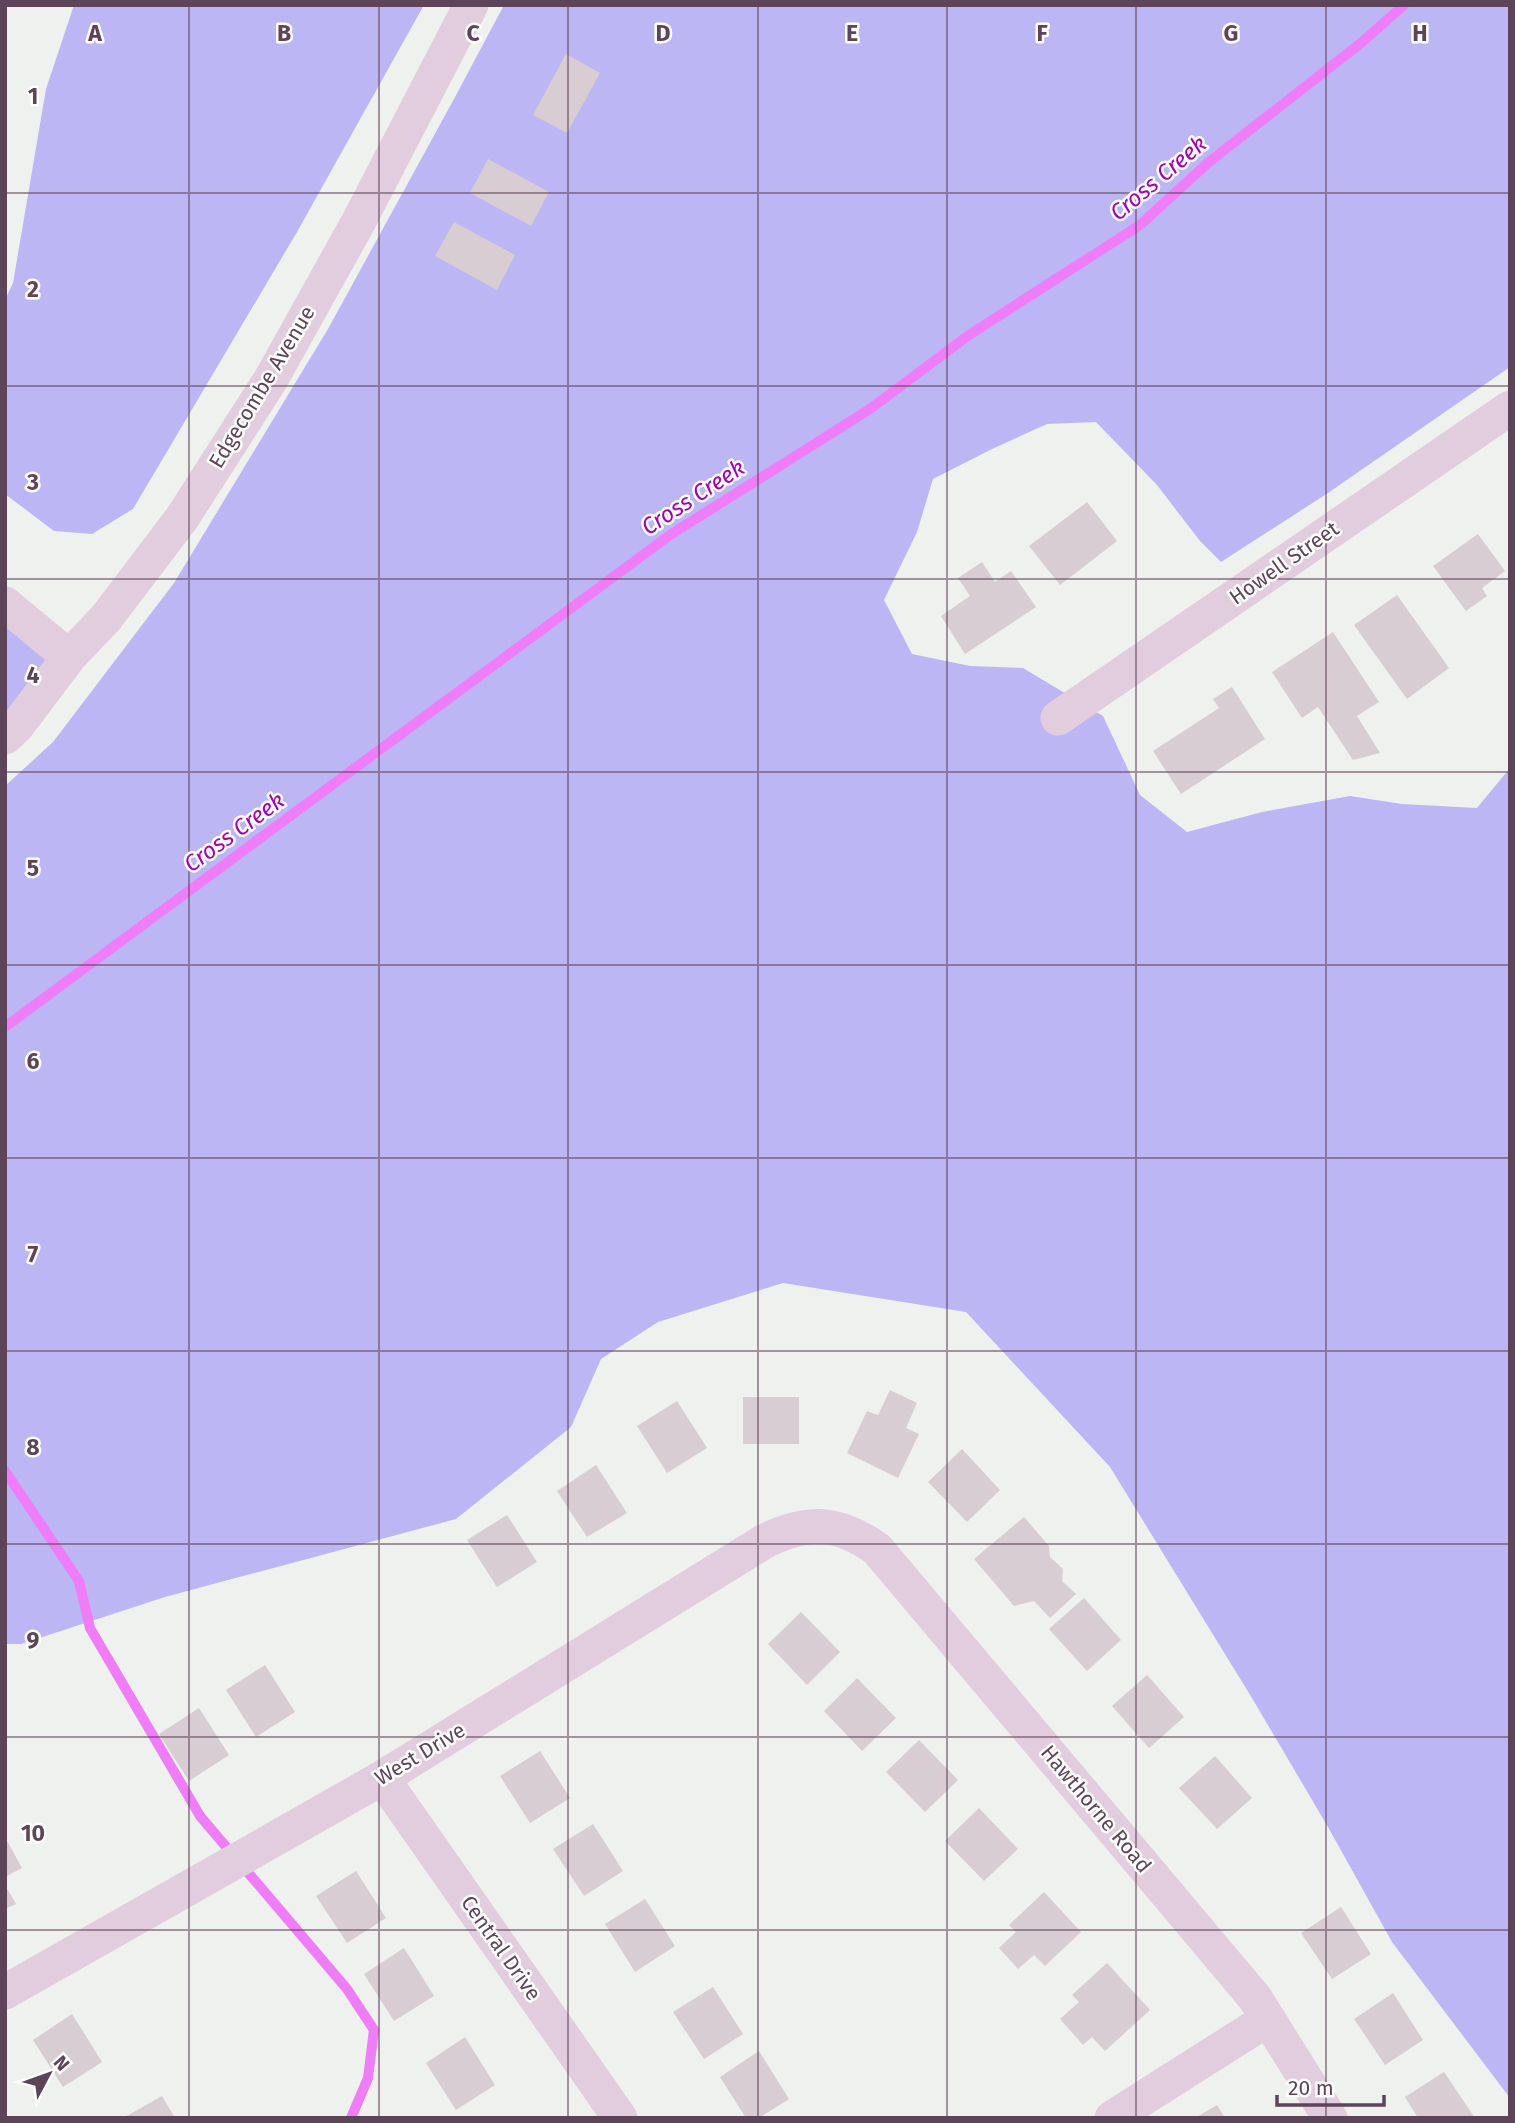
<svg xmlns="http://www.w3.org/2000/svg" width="1515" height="2123" font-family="'Fira Sans',sans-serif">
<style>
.green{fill:#bcb6f4}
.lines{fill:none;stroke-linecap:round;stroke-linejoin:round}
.stream{stroke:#ee7df7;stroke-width:10}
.building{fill:#d7cdd2}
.minor{stroke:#e2cdde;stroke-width:35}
.grid{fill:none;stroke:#5e4459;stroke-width:2;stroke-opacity:0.55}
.labels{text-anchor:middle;stroke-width:5;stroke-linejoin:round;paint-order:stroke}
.street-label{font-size:21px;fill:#5e4459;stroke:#fff}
.water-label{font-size:23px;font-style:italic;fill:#a700b4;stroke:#fff}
.grid-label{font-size:23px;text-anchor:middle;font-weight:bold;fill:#5e4459;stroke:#fff;stroke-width:5;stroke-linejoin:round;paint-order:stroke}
</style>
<rect width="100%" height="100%" fill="#eef1ed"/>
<path class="green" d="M74,5H424L297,232L133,509L92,534L54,531L5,494V300L13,283L46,89Z
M504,5H1510V367L1328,493L1221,562L1200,541L1157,485L1096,422L1047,424L992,449L933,479L917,532L884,600L912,654L970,666L1023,668L1103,716L1140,795L1187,832L1262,812L1350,796L1402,804L1477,808L1510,768V2098L1392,1942L1328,1827L1252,1698L1110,1467L966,1312L783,1283L658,1322L601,1359L571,1427L456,1519L165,1597L21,1644H5V786L53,742L174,583L328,329L454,99Z
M5,604L69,657L5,728Z"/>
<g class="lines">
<path class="stream" d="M5,1027L670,535L870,409L969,335L1140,225L1209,162L1361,43L1404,5
M5,1471L79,1581L90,1628L200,1816L347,1989L374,2030L368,2078L351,2118"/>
</g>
<path class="building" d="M566,54L600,73L567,133L533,115Z
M488,159L549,192L531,226L470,193Z
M454,222L515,255L497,290L435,256Z
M1087,502L1117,541L1060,585L1029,546Z
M1478,534L1505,571L1482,588L1487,596L1466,611L1433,566Z
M982,562L995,582L1011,571L1036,607L965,654L941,616L970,596L958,578Z
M1397,595L1449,668L1407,699L1354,625Z
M1333,632L1379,702L1357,716L1380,753L1353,760L1318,707L1302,718L1272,672Z
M1232,687L1265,739L1181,794L1153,751L1219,708L1213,699Z
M890,1390L917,1403L906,1428L919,1434L898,1478L847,1453L867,1411L878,1415Z
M743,1397H799V1444H743Z
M677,1401L707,1448L667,1473L637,1426Z
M962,1449L1000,1490L967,1522L928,1482Z
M596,1465L627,1513L587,1537L557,1491Z
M507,1515L537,1562L497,1587L467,1540Z
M1024,1517L1049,1546L1050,1557L1063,1569L1062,1581L1076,1594L1050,1618L1034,1601L1014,1606L974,1559Z
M1084,1598L1121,1640L1087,1671L1049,1629Z
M801,1612L840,1652L807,1685L768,1644Z
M265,1665L295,1712L256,1737L226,1690Z
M1147,1675L1184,1717L1149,1748L1112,1706Z
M857,1678L896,1718L862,1751L824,1711Z
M199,1708L229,1755L189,1781L159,1734Z
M919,1740L958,1780L925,1812L886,1772Z
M540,1751L570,1798L530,1823L500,1776Z
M1215,1756L1252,1798L1217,1829L1179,1788Z
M979,1808L1018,1849L984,1881L945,1841Z
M593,1824L623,1871L584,1896L553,1849Z
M5,1837L22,1868L5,1877Z
M356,1871L386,1918L347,1943L316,1896Z
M5,1885L16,1904L5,1909Z
M1044,1892L1081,1932L1045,1966L1034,1955L1018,1969L999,1948L1016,1932L1009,1925Z
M645,1899L675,1946L635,1972L605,1924Z
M1341,1907L1371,1954L1332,1979L1301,1933Z
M404,1948L434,1996L394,2021L364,1974Z
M1107,1963L1150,2010L1105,2051L1092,2037L1083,2045L1060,2019L1079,2002L1072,1995Z
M713,1987L743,2034L704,2059L673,2012Z
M1393,1993L1423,2040L1385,2065L1354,2019Z
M72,2014L102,2062L63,2087L33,2040Z
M465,2037L495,2085L456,2110L426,2063Z
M759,2051L789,2099L759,2118H746L720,2077Z
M1444,2072L1475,2118H1418L1405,2097Z
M162,2096L175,2118H123Z
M1217,2105L1225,2118H1195Z"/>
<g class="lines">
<path class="minor" d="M5,604L69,657
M1058,718L1510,408
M5,737L17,726L69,657L106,618L182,518L271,379L359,221L471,5
M382,1778L620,2118
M5,1992L382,1778L765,1541C808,1520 838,1521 877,1549L1255,1998L1330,2118
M1112,2118L1268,2019"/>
</g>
<path class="grid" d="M189,5V2118M379,5V2118M568,5V2118M758,5V2118M947,5V2118M1136,5V2118M1326,5V2118M5,193H1510M5,386H1510M5,579H1510M5,772H1510M5,965H1510M5,1158H1510M5,1351H1510M5,1544H1510M5,1737H1510M5,1930H1510"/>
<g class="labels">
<g class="street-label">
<text transform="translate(262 387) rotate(-59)" y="7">Edgecombe Avenue</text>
<text transform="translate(1284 563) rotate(-35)" y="7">Howell Street</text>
<text transform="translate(420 1754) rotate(-31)" y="7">West Drive</text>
<text transform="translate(1096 1809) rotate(50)" y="7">Hawthorne Road</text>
<text transform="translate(501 1948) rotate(55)" y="7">Central Drive</text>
</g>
<g class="water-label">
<text transform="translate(1158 178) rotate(-40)" y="8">Cross Creek</text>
<text transform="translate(693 497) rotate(-33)" y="8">Cross Creek</text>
<text transform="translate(234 832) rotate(-36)" y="8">Cross Creek</text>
</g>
</g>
<g class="grid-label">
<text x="95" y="41">A</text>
<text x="284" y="41">B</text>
<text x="473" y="41">C</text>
<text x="663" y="41">D</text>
<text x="852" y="41">E</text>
<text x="1042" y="41">F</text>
<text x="1231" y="41">G</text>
<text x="1420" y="41">H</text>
<text x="33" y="104">1</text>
<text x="33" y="297">2</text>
<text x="33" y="490">3</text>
<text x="33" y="683">4</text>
<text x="33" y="876">5</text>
<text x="33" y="1069">6</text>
<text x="33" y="1262">7</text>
<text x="33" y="1455">8</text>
<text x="33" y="1648">9</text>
<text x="33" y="1841">10</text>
</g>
<rect width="1515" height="2123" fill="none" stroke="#5e4459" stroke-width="14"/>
<g transform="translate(49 2074) rotate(49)" stroke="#ffffff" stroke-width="5" paint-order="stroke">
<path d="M0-5L12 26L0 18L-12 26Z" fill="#5e4459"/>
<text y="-10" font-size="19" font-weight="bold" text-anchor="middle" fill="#5e4459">N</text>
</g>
<path d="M1277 2095v10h107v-10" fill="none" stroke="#5e4459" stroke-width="3.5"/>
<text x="1288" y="2095" font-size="21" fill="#5e4459" stroke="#ffffff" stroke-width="5" paint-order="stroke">20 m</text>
</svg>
